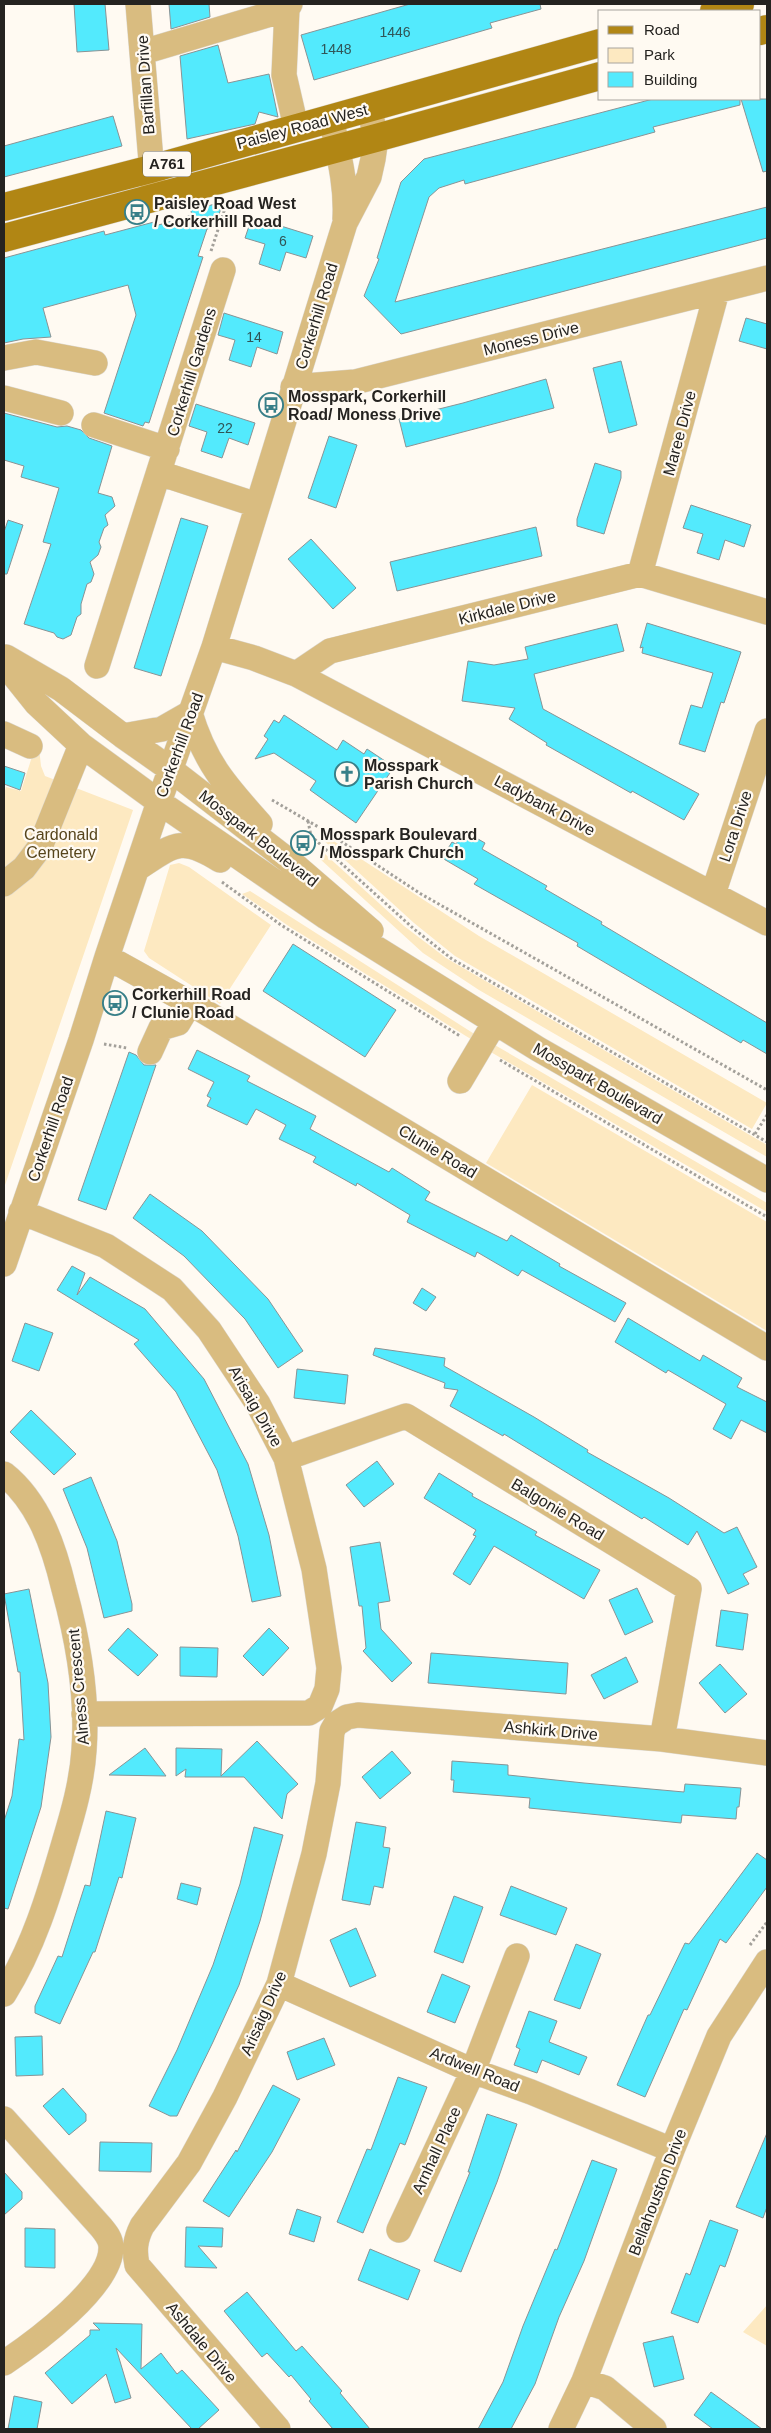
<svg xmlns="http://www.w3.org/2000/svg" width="771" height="2433" font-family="Helvetica,sans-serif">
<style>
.green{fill:#fde9c1}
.building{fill:#53eafd;stroke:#899395}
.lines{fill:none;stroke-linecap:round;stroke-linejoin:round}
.minor-casing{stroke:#dcd8d0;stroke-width:26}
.major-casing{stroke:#dcd8d0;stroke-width:29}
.path{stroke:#a3a09a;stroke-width:3;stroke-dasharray:2.5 2.5;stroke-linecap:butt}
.minor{stroke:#d9bc80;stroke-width:25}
.major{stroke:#b18614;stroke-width:28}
.labels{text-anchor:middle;stroke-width:4.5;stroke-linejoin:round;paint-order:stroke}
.number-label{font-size:14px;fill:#305557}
.shield{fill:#fffaf2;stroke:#66645f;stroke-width:1}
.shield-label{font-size:15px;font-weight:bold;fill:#252320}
.street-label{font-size:16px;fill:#252320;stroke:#fffaf2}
.poi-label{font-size:16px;font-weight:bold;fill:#252320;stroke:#fffaf2;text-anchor:start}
.park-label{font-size:16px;fill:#57451c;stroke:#fffaf2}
</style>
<rect width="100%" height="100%" fill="#fffaf2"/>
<path class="green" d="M38,738L41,766L45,776L133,810L4,1188V794L6,787L21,791Z
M326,836L479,936L767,1103L752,1129L455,956L414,923L322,839Z
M325,854L404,926L446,958L767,1145V1157L479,990L423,953L320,859Z
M179,863L189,867L271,925L220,1004L149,958L144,951L170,865Z
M250,891L476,1035L474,1041L290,927L242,894Z
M493,1044L767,1203V1212L489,1051Z
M532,1085L767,1222V1331L486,1163Z
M767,2305V2346L743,2332Z"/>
<path class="building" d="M74,4H105L109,50L77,52Z
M169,4H209L210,17L171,29Z
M410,4H540L541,9L490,23L492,28L314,80L301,35Z
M218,45L228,83L269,74L278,117L259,112L255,124L187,139L180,56Z
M653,99H740V105L653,127L655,132L465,184L464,180L439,188L429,197L395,302L767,207V238L401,334L364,296L379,259L377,258L401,182L424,159Z
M741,99H767V171L763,172Z
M113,116L122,146L4,177V146Z
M207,200L208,206L224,201L214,227L207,229L198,256L203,257L149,423L145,422L143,426L104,413L136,315L128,285L43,308L51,337L23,339L4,343V258L104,231L105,235L154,222L155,226L192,215L189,204Z
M252,217L313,236L306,258L286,252L280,271L259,264L265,244L245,238Z
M224,313L283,332L277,354L257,347L251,367L229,360L235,340L218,335Z
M746,318L767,324V349L739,341Z
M621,361L637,425L609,433L593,368Z
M546,379L554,408L406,447L399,419L463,403Z
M196,404L255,423L248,445L229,438L222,458L201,451L207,432L189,426Z
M4,413L57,427L67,426L81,430L89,438L112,446L98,493L112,497L115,506L105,515L108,525L104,528L99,542L101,547L98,555L90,562L94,574L91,582L87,584L81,604V614L77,617L71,635L63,639L57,637L54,633L24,624L51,544L43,542L59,488L21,477L24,466L4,460Z
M329,436L357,445L336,508L308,498Z
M595,463L621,471V478L604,534L577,526V519Z
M691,505L751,525L744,547L725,540L719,560L697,553L703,534L683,528Z
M181,518L208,526L161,676L134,668Z
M8,520L23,525L7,574H4V532Z
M536,527L542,556L397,591L390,562Z
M311,539L356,588L333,609L288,559Z
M647,623L741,652L724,703L721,702L705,752L679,744L691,705L702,708L713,673L642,653L643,647L640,648Z
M617,624L624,651L534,674L543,709L699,794L684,820L632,791L631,793L546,745L547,743L509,719L515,708L462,701L468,661L494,665L528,659L525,647Z
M284,715L337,750L343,740L364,754L367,749L394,767L356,823L310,790L316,781L274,753L255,759L268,739L264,736L274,720L279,723Z
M4,766L25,773L20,790L4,784Z
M464,831L485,843L482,849L547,886L545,889L602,922L601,924L767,1023V1054L743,1040L741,1043L577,946L578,943L474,884L478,879L442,858L452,842L456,844Z
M293,944L396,1010L365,1057L263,991Z
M197,1050L250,1076L247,1081L316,1116L310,1129L389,1172L392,1168L430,1192L425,1200L507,1241L511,1235L560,1264L559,1266L626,1303L615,1322L522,1270L518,1276L477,1252L475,1257L407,1222L410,1215L357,1183L356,1186L313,1162L316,1157L279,1139L286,1125L256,1109L247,1125L207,1106L211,1098L207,1096L214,1082L188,1069Z
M129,1052L136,1055L144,1065H156L106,1210L78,1200Z
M150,1194L202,1231L268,1299L303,1351L278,1368L245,1319L184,1256L133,1218Z
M72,1266L85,1273L77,1295L90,1277L145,1309L204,1379L248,1464L269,1535L281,1596L252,1602L238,1536L217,1470L176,1392L134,1344L139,1340L57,1290Z
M422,1288L436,1297L426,1311L413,1303Z
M628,1318L700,1361L703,1355L742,1378L737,1387L767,1402V1433L741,1420L731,1439L713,1429L726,1404L668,1370L666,1373L615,1342Z
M25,1323L53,1333L39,1371L12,1361Z
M375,1348L445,1358L444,1366L534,1417L588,1450L587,1452L669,1498L724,1533L737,1527L757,1567L743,1574L749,1584L728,1594L697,1531L688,1545L644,1517L642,1519L504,1434L503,1436L450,1406L458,1390L444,1388L445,1383L373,1355Z
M297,1369L348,1375L345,1404L294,1398Z
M31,1410L76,1454L54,1475L10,1432Z
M377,1461L394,1484L364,1507L346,1485Z
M439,1473L473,1494L472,1496L537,1532L535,1535L600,1570L584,1599L494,1546L470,1585L453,1574L476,1536L473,1535L476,1530L424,1498Z
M91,1477L117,1541L132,1604V1611L104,1618L87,1548L63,1489Z
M380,1542L390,1601L378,1603L381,1629L412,1663L392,1682L363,1651L366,1648L362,1606H359L350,1547Z
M637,1588L653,1622L625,1635L609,1600Z
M29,1589L48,1683L51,1737L41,1807L8,1909L4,1908V1821L12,1796L19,1739L24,1740L20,1672H18L4,1594Z
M721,1610L748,1614L743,1650L716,1646Z
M128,1628L158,1655L138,1676L108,1650Z
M269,1628L289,1648L263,1676L243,1656Z
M180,1647L218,1648L217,1677L180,1676Z
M431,1653L568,1663L566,1694L428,1683Z
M626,1657L638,1682L604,1699L591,1675Z
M720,1664L747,1694L725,1713L699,1683Z
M257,1741L298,1784L287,1794L282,1819L244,1777H185L186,1769L176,1776V1748L222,1749L221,1776Z
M145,1748L166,1776L109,1775Z
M392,1751L411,1773L380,1799L362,1777Z
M452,1761L508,1765V1775L584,1783L684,1792L685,1784L741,1788L739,1807H737L736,1819L682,1815L681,1823L529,1808L530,1798L453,1792L454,1780H451Z
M106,1811L136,1818L122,1878L119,1877L95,1952H93L60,2024L35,2013V2006L58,1956L62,1957L85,1885L90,1886Z
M356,1822L386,1827L383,1847L390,1848L383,1888L374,1886L370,1905L342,1900Z
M254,1827L283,1835L260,1921L239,1985L213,2042L177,2116H170L149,2106L177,2050L213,1965L240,1884Z
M757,1853L767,1860V1887L726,1943L720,1939L687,2010L684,2009L645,2097L617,2085L648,2015H650L685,1943L689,1944Z
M181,1883L201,1888L197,1905L177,1899Z
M511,1886L567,1908L556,1935L500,1915Z
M454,1896L483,1907L463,1963L434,1952Z
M356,1928L376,1976L350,1987L330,1940Z
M576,1944L601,1954L580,2009L554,2000Z
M442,1974L470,1986L455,2023L427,2012Z
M529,2011L557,2021L549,2042L587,2057L579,2075L542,2060L537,2073L514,2065L520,2049L516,2047Z
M42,2036L43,2075L16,2076L15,2037Z
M324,2038L335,2065L297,2080L287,2052Z
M398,2077L427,2087L405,2145L400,2143L363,2233L337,2222L367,2149L371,2150Z
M273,2085L300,2099L272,2152L229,2217L203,2201L236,2150L237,2152Z
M63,2088L86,2114V2121L69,2135L43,2106Z
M487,2114L517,2124L497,2182L461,2272L434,2261L470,2172H468Z
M767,2133V2207L763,2218L736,2207Z
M100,2142L152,2143L151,2172L99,2171Z
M592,2160L617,2169L584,2261L559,2317L535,2384L511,2429H478L503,2382L523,2326L555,2249L557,2250Z
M4,2172L22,2192V2199L4,2215Z
M297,2209L321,2217L314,2242L289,2234Z
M710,2220L738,2230L725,2267L720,2265L698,2323L671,2313L686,2273L690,2275Z
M186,2227L223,2228L222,2247L198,2246L217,2268L185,2267Z
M25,2228L55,2229V2268L25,2267Z
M370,2249L420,2270L408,2300L358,2280Z
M247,2292L296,2351L302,2346L342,2391L340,2393L370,2429H333L309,2401L311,2399L291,2375L289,2377L267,2353L262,2357L224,2311Z
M93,2323L142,2324L141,2369L161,2353L177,2374L182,2370L219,2410L198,2429H192L116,2348L131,2398L115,2403L106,2374L72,2404L45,2373L90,2335V2330H100Z
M673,2336L684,2379L654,2387L643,2343Z
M711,2392L762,2429H713L694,2415Z
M14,2396L42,2402L37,2429H8Z"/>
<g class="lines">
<defs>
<path id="minor" d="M138,4L154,197
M290,4L287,9L284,75L296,127
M143,52L287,9
M331,118C338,152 347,184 345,219
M4,358L36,352L95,363
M293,387L355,382L767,278
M4,398L61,413
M94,425L167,449
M159,473L257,505
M640,574L717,291
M214,647L254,658L296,674L330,651L640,574L767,612
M6,657L61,689L123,736L170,769L298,868L371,931
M4,663L36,703L81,745L159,802L326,917L538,1049L767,1180
M97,666L223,270
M296,674L767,923
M190,713C205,763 226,786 260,824
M4,734L30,746
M123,736L162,729L190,713
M138,868C173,845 181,835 220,860
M4,884L24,868L40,847L81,745
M713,894L767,731
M107,957L190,1003L767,1348
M150,1052L161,1028L178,1023L190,1003
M460,1081L495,1022
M21,1212L106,1246L172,1289L209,1330L258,1404L286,1458L314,1569L329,1668L327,1689L320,1706
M4,1264L81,1040L107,957L159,802L214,647L345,223L369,177L373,159L376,138L369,107
M286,1458L406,1416L689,1589L662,1739
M4,1474C39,1502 54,1547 64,1589C78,1640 88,1697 84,1750C82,1782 73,1813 64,1843C49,1895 33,1948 4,1994
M84,1714L309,1713L320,1706
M279,1984L473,2071L531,2092L672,2150
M4,2119L101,2227C106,2233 111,2239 111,2247C112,2286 34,2343 4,2363
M399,2230L473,2071L517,1956
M584,2381L605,2388L654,2429
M278,2429L137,2265C134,2250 135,2240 142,2226L189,2163L225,2097L279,1984L314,1854L328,1783L332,1731L336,1724L347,1717L358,1715L662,1739L767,1753
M561,2429L584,2381L672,2150L719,2036L767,1962"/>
<path id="major" d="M714,11L740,4
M760,31L767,29
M4,207L151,169L600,43
M4,238L376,138L600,76"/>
</defs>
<use href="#minor" class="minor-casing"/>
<use href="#major" class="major-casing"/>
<path class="path" d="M211,251L227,202
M272,800L327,832L421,894L767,1090
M308,821L311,836L414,929L452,959L767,1142
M222,882L281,925L460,1036
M104,1044L127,1048
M500,1060L767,1217
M755,1134L767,1115
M750,1945L767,1922"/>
<use href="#minor" class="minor"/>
<use href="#major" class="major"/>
</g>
<defs>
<symbol id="bus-ring" viewBox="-11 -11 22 22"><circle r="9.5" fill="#fffaf2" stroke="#387f88" stroke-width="1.5"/><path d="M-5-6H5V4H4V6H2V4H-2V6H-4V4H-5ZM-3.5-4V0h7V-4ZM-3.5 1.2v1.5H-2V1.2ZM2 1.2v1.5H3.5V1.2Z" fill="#387f88"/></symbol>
<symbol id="church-ring" viewBox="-11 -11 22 22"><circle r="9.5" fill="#fffaf2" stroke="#387f88" stroke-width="1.5"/><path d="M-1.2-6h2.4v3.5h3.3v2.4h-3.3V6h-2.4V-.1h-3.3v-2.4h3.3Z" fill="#387f88"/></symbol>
</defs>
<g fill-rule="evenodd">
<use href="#bus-ring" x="123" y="198" width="28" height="28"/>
<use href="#bus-ring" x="257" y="391" width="28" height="28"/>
<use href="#church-ring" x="333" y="760" width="28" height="28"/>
<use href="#bus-ring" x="289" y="829" width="28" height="28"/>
<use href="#bus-ring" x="101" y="989" width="28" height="28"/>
</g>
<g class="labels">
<g class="number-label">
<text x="395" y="37">1446</text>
<text x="336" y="54">1448</text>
<text x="283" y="246">6</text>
<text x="254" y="342">14</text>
<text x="225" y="433">22</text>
</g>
<rect class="shield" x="143" y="151.5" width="48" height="25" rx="4"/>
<g class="shield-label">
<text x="167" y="169">A761</text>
</g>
<g class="street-label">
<text transform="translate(145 85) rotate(-94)" y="6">Barfillan Drive</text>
<text transform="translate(302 126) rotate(-15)" y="6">Paisley Road West</text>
<text transform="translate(316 316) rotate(-73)" y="6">Corkerhill Road</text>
<text transform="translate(531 338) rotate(-14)" y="6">Moness Drive</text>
<text transform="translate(191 372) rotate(-73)" y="6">Corkerhill Gardens</text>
<text transform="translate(679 433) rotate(-75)" y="6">Maree Drive</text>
<text transform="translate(507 607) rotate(-14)" y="6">Kirkdale Drive</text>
<text transform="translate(179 745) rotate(-70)" y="6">Corkerhill Road</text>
<text transform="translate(545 805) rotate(28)" y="6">Ladybank Drive</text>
<text transform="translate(735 826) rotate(-72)" y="6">Lora Drive</text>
<text transform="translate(259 838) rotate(38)" y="6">Mosspark Boulevard</text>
<text transform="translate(598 1083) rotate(30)" y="6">Mosspark Boulevard</text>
<text transform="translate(50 1129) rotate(-71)" y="6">Corkerhill Road</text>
<text transform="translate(438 1151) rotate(31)" y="6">Clunie Road</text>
<text transform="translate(256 1406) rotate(60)" y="6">Arisaig Drive</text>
<text transform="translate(558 1509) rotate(31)" y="6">Balgonie Road</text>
<text transform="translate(78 1687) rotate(-95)" y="6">Alness Crescent</text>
<text transform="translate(551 1730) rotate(5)" y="6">Ashkirk Drive</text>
<text transform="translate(263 2013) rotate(-66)" y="6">Arisaig Drive</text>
<text transform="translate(475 2069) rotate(22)" y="6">Ardwell Road</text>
<text transform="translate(436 2150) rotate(-65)" y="6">Arnhall Place</text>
<text transform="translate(657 2192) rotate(-69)" y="6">Bellahouston Drive</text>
<text transform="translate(202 2342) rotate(50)" y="6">Ashdale Drive</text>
</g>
<g class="poi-label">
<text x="154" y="209">Paisley Road West<tspan x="154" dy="18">/ Corkerhill Road</tspan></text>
<text x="288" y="402">Mosspark, Corkerhill<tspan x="288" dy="18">Road/ Moness Drive</tspan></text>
<text x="364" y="771">Mosspark<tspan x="364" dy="18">Parish Church</tspan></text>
<text x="320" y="840">Mosspark Boulevard<tspan x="320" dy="18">/ Mosspark Church</tspan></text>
<text x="132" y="1000">Corkerhill Road<tspan x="132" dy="18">/ Clunie Road</tspan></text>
</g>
<g class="park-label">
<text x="61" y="840">Cardonald<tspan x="61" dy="18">Cemetery</tspan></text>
</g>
</g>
<rect width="771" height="2433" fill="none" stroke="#252320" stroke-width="10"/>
<rect x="598" y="10" width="162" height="90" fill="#fffaf2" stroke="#a8a49e"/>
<rect x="608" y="26" width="25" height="8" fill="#b18614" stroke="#a8a49e"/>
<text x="644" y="35" font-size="15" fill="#252320">Road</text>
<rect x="608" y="48" width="25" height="15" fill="#fde9c1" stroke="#a8a49e"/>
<text x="644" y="60" font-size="15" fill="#252320">Park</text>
<rect x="608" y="72" width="25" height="15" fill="#53eafd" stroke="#a8a49e"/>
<text x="644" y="85" font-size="15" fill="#252320">Building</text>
</svg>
